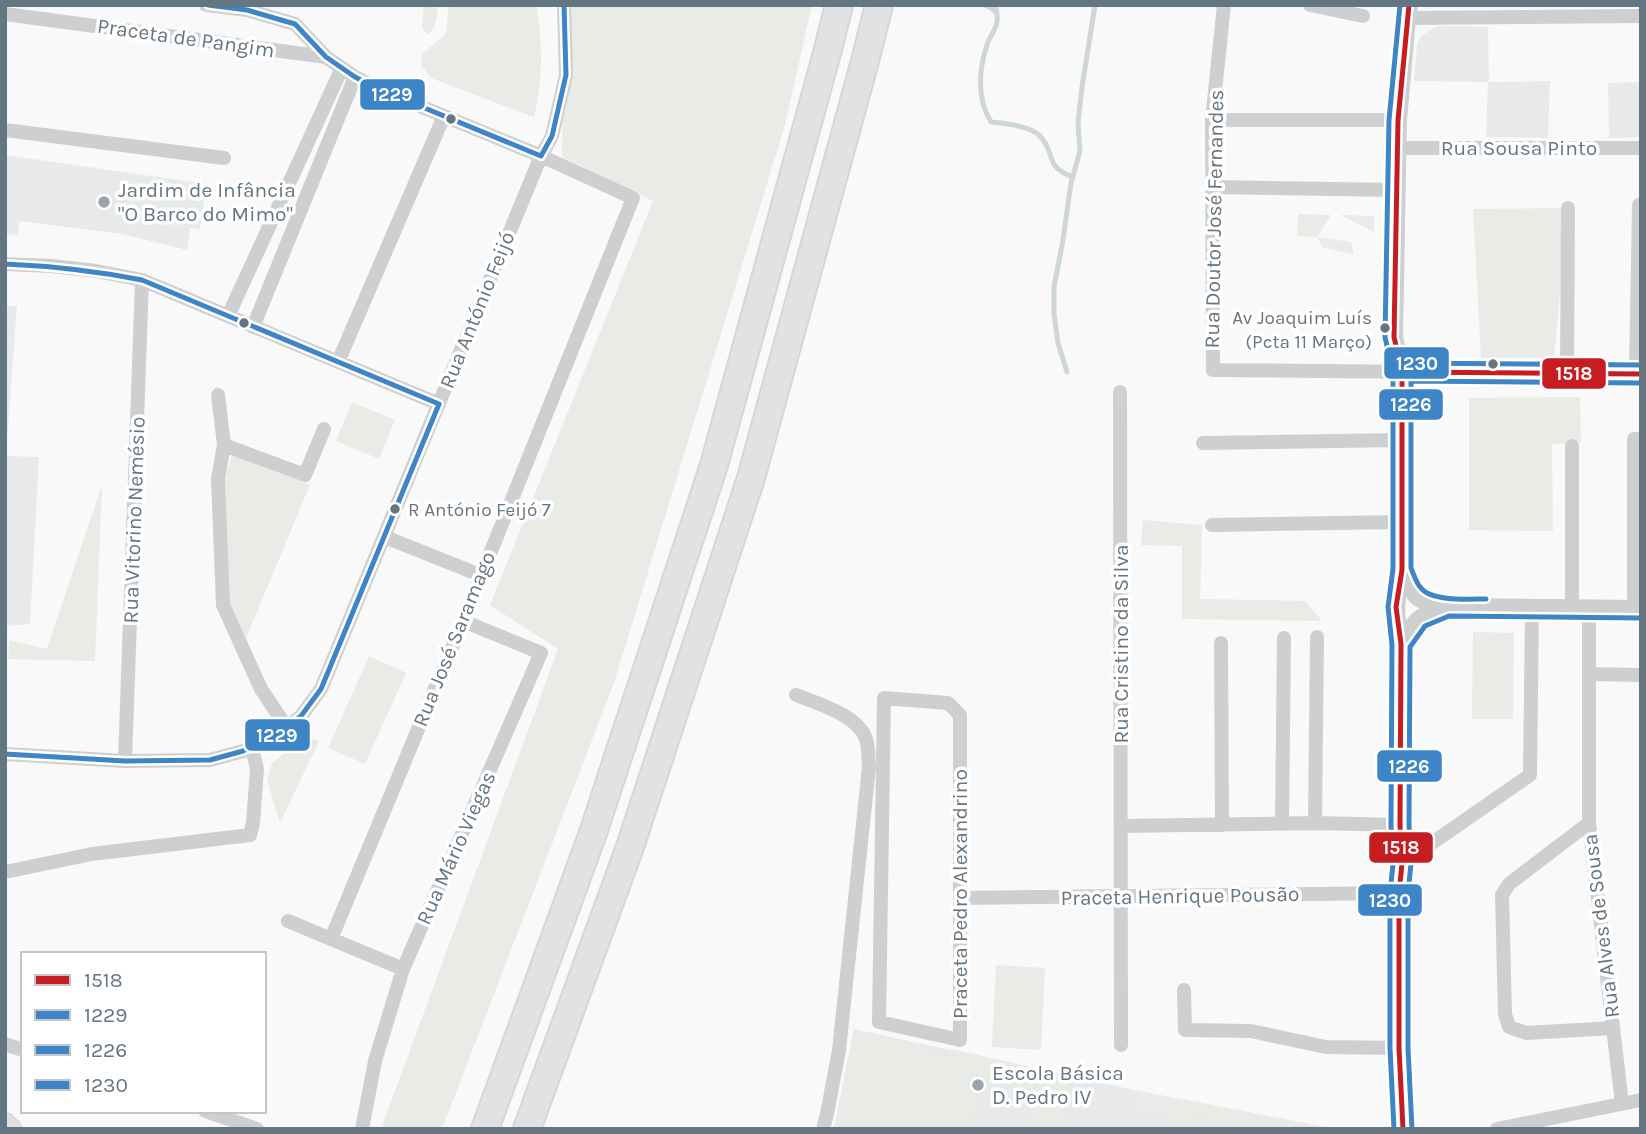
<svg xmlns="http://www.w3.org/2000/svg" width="1646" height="1134" font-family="Karla,sans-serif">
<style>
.built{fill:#e8e9e9}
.green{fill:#e8ebe6}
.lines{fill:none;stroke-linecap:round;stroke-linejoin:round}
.stream{stroke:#ced6d9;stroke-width:5}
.secondary-casing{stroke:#d5d6d7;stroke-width:24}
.motorway-casing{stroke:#d5d6d6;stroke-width:30}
.minor{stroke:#cecfd0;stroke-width:14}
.tertiary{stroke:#cecfd0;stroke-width:18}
.secondary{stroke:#e1e2e2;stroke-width:21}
.motorway{stroke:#e1e2e2;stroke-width:26}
.bus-1-casing{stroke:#fff;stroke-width:10}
.bus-2-casing{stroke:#fff;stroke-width:10}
.bus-3-casing{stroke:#fff;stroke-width:10}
.bus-4-casing{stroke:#fff;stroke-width:10}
.bus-1{stroke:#c61d23;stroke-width:5}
.bus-2{stroke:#3d85c6;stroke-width:5}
.bus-3{stroke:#3d85c6;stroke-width:5}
.bus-4{stroke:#3d85c6;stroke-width:5}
.bus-dot{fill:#657683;stroke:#fff;stroke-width:2.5}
.poi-dot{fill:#99a4ac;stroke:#fff;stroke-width:2.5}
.labels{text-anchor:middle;stroke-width:7;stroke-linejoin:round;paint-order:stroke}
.bus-label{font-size:19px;fill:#657683;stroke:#fff;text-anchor:end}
.street-label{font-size:21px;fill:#657683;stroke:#fff}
.poi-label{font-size:21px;fill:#657683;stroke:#fff;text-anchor:start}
.line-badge{stroke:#fff;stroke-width:2.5}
.badge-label{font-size:19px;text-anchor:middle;font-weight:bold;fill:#fff}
</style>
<rect width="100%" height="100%" fill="#f9f9f9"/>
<path class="built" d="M1439,26L1488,27L1489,82L1550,81L1548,138L1486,137L1488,82L1414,81L1417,45L1420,37L1430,30Z
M1641,82V137L1609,138L1608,83Z
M5,155L206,184L200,229L190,228L187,250L122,234L20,221L18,235L5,234Z
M5,306H17L6,456L39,457L30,624L5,626Z
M854,1029L1139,1091L1334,1129H834Z"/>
<path class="green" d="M424,5H438C437,16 437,26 429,34L424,31L422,25Z
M449,5H536C543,42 543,81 534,117L431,78L421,65L422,54L446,34Z
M564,5H812L785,125L614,683L442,1129H381L558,649L490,605L653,201L562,157Z
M1568,208L1554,358H1481L1473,209Z
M1298,214L1331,215L1317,237L1351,242L1354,254L1323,248L1317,237L1297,236Z
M1340,215L1374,216V232Z
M1580,397L1581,443L1552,444L1553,531L1469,530V398Z
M352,402L395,420L379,459L336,441Z
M232,455L310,485L246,638L229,602L225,479Z
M102,485L95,661L8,659L9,640L47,649Z
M1143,520L1202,525L1200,599L1305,601L1322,621L1182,619V546L1141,545Z
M1473,632L1514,633L1513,719H1472Z
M369,656L406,673L365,764L328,748Z
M304,735L319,741L280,823L267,780L272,763L291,748Z
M996,965L1045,968L1041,1050L992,1047Z
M854,1029L926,1046L925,1052L948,1057L951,1049L1073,1076L1064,1129H1031L1036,1089L979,1079L969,1129H928L894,1120L892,1129H834Z
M1139,1091L1321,1126V1129H1281L1192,1114L1189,1129H1171L1173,1116L1136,1109Z"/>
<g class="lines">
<path class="stream" d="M984,5L991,8L996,12
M996,5C996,11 998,16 997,22C996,29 991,35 988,42C979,67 976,98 991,122C1003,123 1031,126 1040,136C1056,153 1044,165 1070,176
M1067,372L1058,343L1054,314V287L1063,240L1071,183L1080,151L1078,123L1082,87L1095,5"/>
<defs>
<path id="secondary" d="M5,1124L10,1129
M1402,1129V1127"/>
<path id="motorway" d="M485,1129L593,833L714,465L827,53L839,5
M527,1129L630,847L751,478L865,61L879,5"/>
</defs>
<use href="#secondary" class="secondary-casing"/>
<use href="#motorway" class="motorway-casing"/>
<path class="minor" d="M206,5L247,10L295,24L326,57L355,77L381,90L541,156L633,198L463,621L331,939
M1224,5L1212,120L1213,370L1641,374
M1310,5L1363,16
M5,14L326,57
M1407,18L1641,16
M1212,120H1398
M5,130L224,158
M1398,148H1641
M1212,187L1397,190
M5,264L51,266L96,271L142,280L439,404
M228,316L342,68
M253,327L355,77
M338,362L444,116
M1567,374L1568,208
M1636,375L1639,205H1641
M1120,392L1121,1045
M218,395L224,445
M1203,443L1402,440
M1212,525L1402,522
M385,537L480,575
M1572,609V446
M1589,609V823L1622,1104
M1634,609V439H1641
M1221,643L1222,825
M1589,674L1641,675
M796,695C817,703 859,716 866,739C869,747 868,759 869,767L839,1050L827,1114L823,1129
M884,698L948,703L960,715V1040L879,1022Z
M287,728L261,689L223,605L218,479L224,445L305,475L324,429
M5,754L125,761L210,760L243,751L275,737L301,716L321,689L541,156L552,136L566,75L564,5
M125,761L142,280
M1315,823L1317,637
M1589,823L1509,884L1502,895L1505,1014L1509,1027L1526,1033L1613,1028
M1282,824L1284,638
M1121,826L1315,823L1400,825
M1402,864L1530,775L1532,609
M5,872L92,854L250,835L253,823L257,769L252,748
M961,898L1399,893
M288,921L403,969
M1184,990L1185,1030L1251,1031L1326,1047L1399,1048
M5,1044L23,1050
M205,1111L257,1129
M362,1129L375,1061L403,969L541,653L463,621
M1497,1129L1641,1100"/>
<path class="tertiary" d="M1402,570C1417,601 1414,599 1448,607L1641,609
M1401,644C1418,616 1418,618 1448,607
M1403,1129L1399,1048V893L1402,864L1400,825L1401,644C1394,614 1395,599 1402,570V372L1394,337L1398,120L1407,18L1409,5"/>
<use href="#secondary" class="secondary"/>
<use href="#motorway" class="motorway"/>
<defs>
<path id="bus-1" d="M1402,372L1641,374
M1403,1129L1399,1048V893L1402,864L1400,825L1401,644L1396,607L1402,570V372L1394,337L1398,120L1409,5"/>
<path id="bus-2" d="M208,5L247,10L295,24L326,57L355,77L381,90L541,156L552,136L566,75L564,5
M5,264C52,266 96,271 142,280L439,404L321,689L301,716L275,737L243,751L210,760L125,761L5,754"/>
<path id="bus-3" d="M1486,599C1470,599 1432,602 1421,588C1416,583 1414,575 1411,568V381L1641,383
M1412,1129L1408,1048V893L1411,864L1409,825L1410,647L1425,626L1449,616L1641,618"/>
<path id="bus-4" d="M1402,363L1641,365
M1394,1129L1390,1048V893L1393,864L1391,825L1392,645L1388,607L1393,569V373L1385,337L1389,120L1400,5"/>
</defs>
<use href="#bus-1" class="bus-1-casing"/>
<use href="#bus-2" class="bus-2-casing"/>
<use href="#bus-3" class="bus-3-casing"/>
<use href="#bus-4" class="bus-4-casing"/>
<use href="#bus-1" class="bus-1"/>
<use href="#bus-2" class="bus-2"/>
<use href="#bus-3" class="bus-3"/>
<use href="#bus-4" class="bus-4"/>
</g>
<g class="bus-dot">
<circle cx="451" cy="119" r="6"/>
<circle cx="244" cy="323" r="6"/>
<circle cx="1385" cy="328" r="6"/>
<circle cx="1493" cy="364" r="6"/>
<circle cx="395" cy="509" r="6"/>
</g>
<g class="poi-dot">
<circle cx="104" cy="202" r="7"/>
<circle cx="978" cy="1085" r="7"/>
</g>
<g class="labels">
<g class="bus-label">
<text x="1372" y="324">Av Joaquim Luís<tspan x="1372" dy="24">(Pcta 11 Março)</tspan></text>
<text x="408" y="516" text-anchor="start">R António Feijó 7</text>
</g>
<g class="street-label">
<text transform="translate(186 38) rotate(8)" y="7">Praceta de Pangim</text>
<text x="1519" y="155">Rua Sousa Pinto</text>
<text transform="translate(1214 219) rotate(-89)" y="7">Rua Doutor José Fernandes</text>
<text transform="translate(477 310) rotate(-68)" y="7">Rua António Feijó</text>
<text transform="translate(134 520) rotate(-88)" y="7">Rua Vitorino Nemésio</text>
<text transform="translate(454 639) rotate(-68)" y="7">Rua José Saramago</text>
<text transform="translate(1121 644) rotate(-90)" y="7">Rua Cristino da Silva</text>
<text transform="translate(456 848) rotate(-66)" y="7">Rua Mário Viegas</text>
<text transform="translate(960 894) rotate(-90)" y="7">Praceta Pedro Alexandrino</text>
<text transform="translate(1180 896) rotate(-1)" y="7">Praceta Henrique Pousão</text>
<text transform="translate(1601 926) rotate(-97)" y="7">Rua Alves de Sousa</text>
</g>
<g class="poi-label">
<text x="118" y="197">Jardim de Infância<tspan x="118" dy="24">"O Barco do Mimo"</tspan></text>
<text x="992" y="1080">Escola Básica<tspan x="992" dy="24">D. Pedro IV</tspan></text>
</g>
</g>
<g class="line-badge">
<rect x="359" y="78" width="67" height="33" rx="7" fill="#3d85c6"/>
<rect x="1383" y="346" width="67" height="34" rx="7" fill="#3d85c6"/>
<rect x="1541" y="357" width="66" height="33" rx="7" fill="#c61d23"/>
<rect x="1378" y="388" width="66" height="33" rx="7" fill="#3d85c6"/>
<rect x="244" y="718" width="67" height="34" rx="7" fill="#3d85c6"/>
<rect x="1376" y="749" width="67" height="34" rx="7" fill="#3d85c6"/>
<rect x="1368" y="831" width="66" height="33" rx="7" fill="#c61d23"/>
<rect x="1357" y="883" width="66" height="34" rx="7" fill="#3d85c6"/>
</g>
<g class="badge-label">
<text x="392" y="101">1229</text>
<text x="1417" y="370">1230</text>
<text x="1574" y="380">1518</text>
<text x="1411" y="411">1226</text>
<text x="277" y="742">1229</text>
<text x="1409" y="773">1226</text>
<text x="1401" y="854">1518</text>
<text x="1390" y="907">1230</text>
</g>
<rect width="1646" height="1134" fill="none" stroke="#657683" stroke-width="14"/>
<rect x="21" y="952" width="245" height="161" fill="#ffffff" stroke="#c1c8cd" stroke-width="2"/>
<rect x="35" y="975" width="35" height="10" fill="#c61d23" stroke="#c1c8cd" stroke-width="2"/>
<text x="84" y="987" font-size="21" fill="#657683">1518</text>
<rect x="35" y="1010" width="35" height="10" fill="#3d85c6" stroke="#c1c8cd" stroke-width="2"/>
<text x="84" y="1022" font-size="21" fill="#657683">1229</text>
<rect x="35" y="1045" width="35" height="10" fill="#3d85c6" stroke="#c1c8cd" stroke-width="2"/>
<text x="84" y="1057" font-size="21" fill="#657683">1226</text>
<rect x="35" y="1080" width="35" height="10" fill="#3d85c6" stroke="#c1c8cd" stroke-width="2"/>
<text x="84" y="1092" font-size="21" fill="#657683">1230</text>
</svg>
